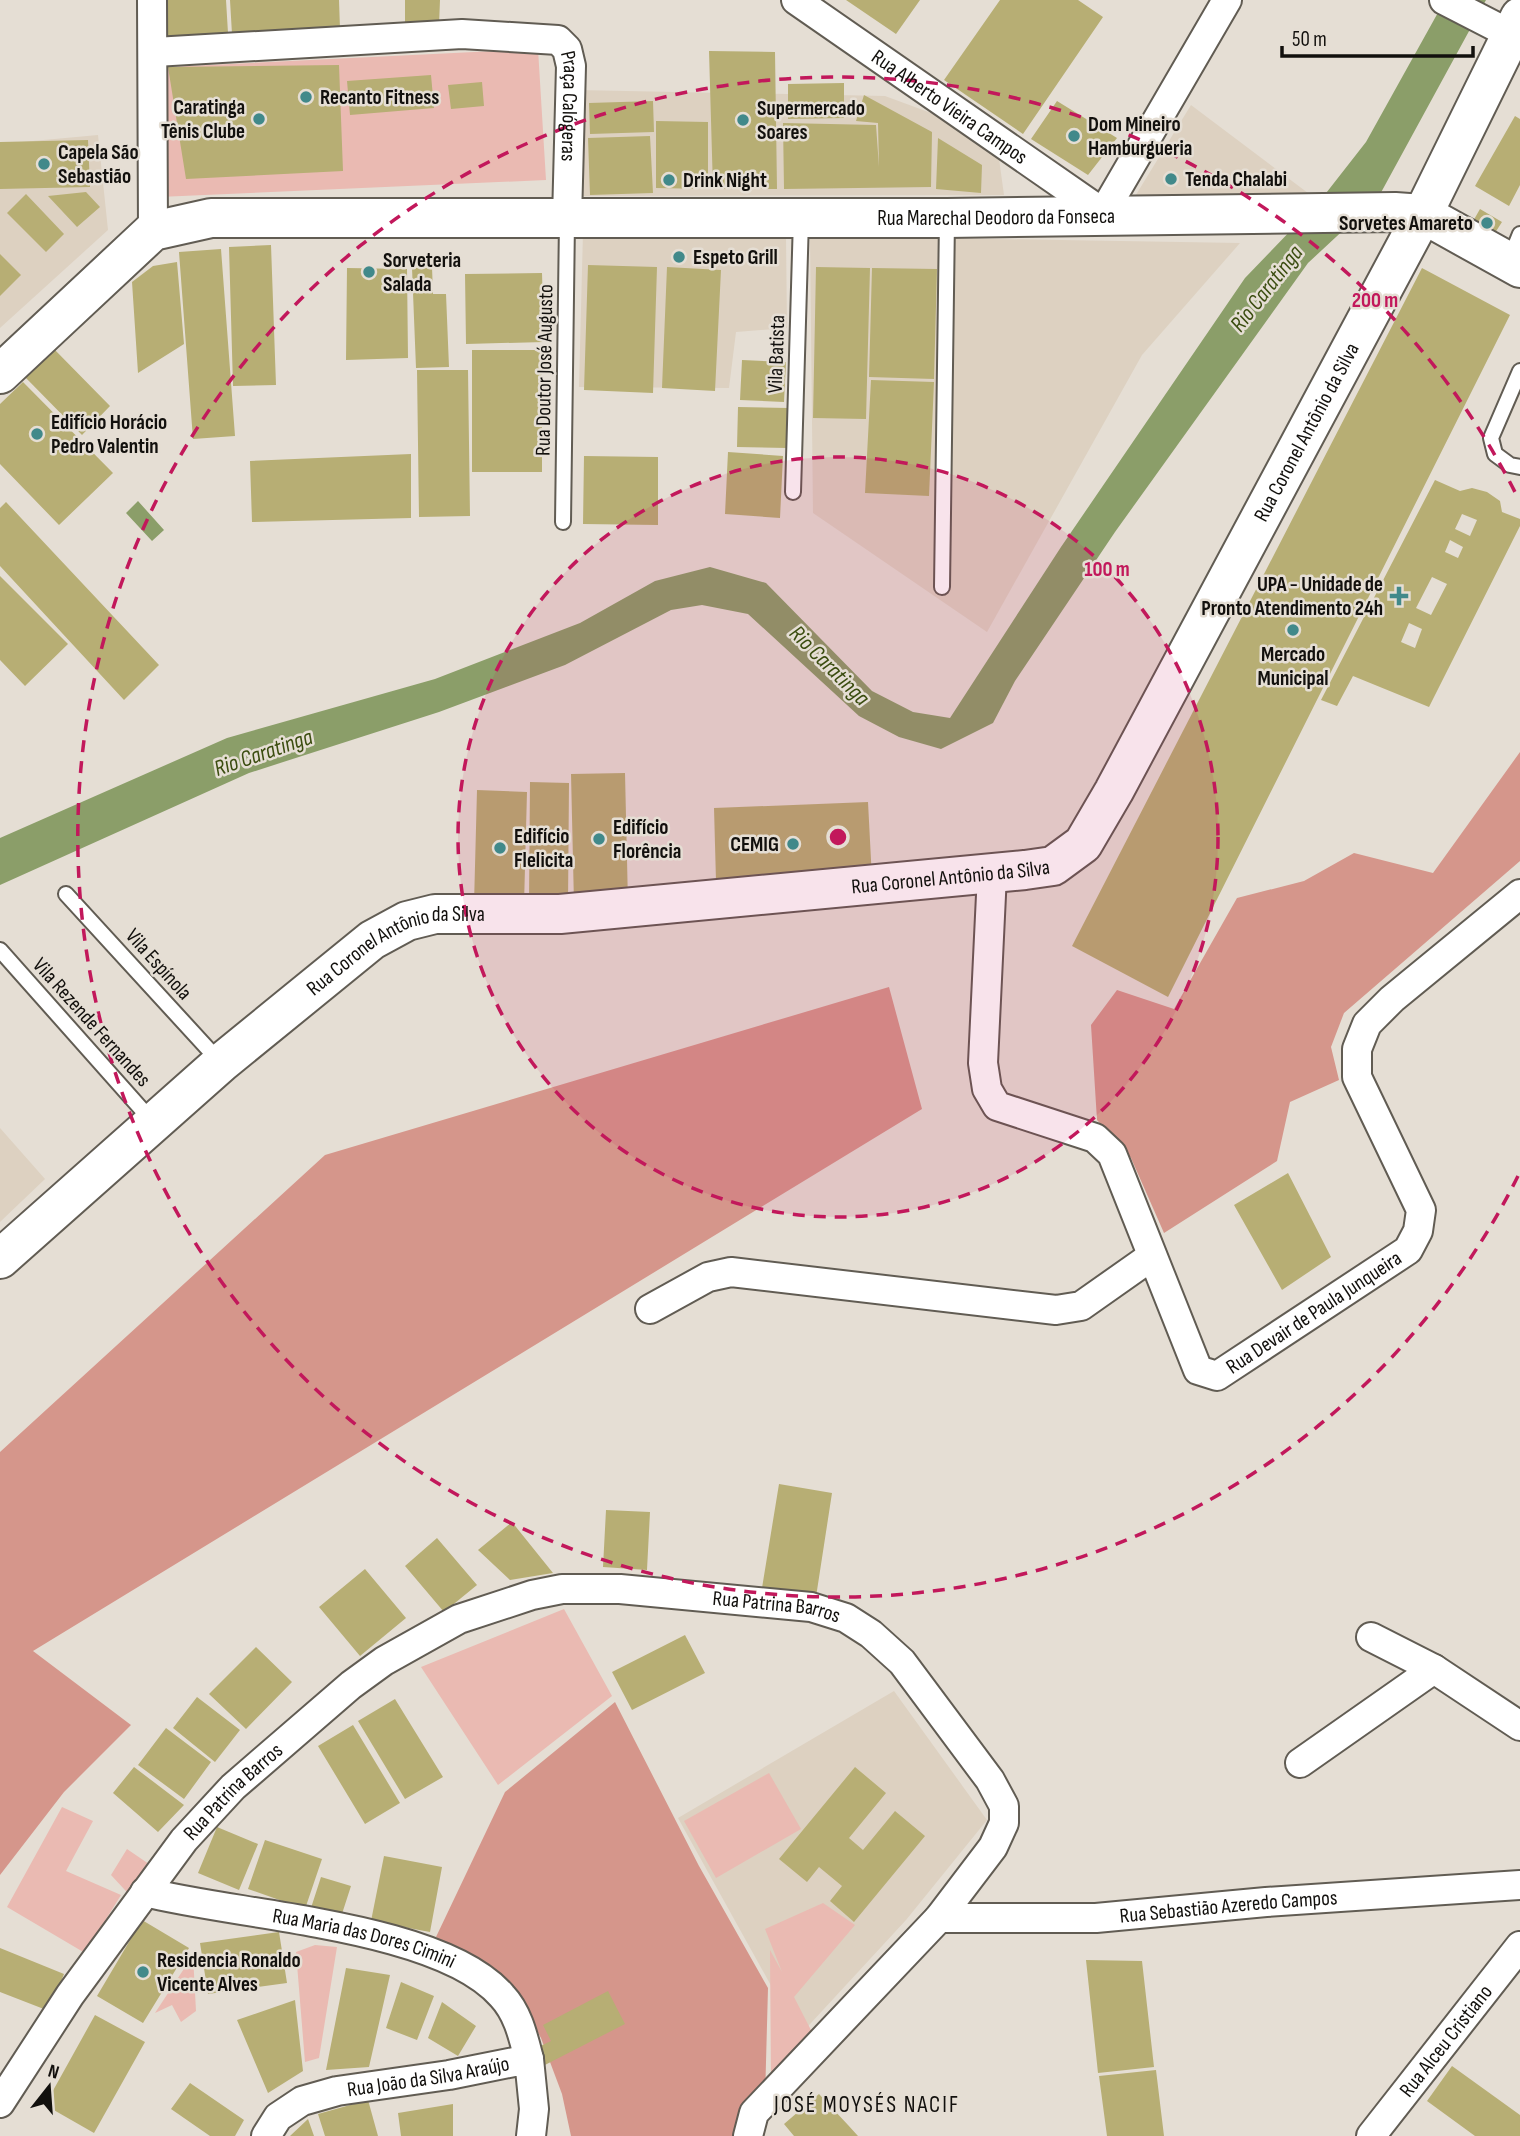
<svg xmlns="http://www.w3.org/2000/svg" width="1520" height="2136" font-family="'Sofia Sans Condensed',sans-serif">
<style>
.built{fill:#ddd1c1}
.green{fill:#eabab2}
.forest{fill:#d5968b}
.water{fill:#8b9e69}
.building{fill:#b7ae74;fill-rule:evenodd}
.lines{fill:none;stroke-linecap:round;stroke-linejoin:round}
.lane-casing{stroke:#615c53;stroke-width:18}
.street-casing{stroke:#615c53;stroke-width:32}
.secondary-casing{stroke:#615c53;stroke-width:42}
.lane{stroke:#fff;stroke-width:14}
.street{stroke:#fff;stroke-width:28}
.secondary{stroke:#fff;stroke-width:38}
.ring{fill:none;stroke:#c2185b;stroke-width:3.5;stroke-dasharray:12 9}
.poi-dot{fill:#41898a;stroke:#e5ded4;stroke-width:2.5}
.labels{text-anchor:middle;stroke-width:5;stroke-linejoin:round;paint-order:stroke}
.poi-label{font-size:21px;font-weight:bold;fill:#12100d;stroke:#e5ded4;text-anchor:start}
.street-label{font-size:21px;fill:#12100d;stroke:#e5ded4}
.water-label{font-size:23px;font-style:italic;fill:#3b4d10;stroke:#e5ded4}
.neighbourhood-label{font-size:23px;letter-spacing:2px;fill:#12100d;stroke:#e5ded4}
.centre{fill:#c2185b;stroke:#e5ded4;stroke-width:3.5}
.ring-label{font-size:21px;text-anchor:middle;font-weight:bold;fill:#c2185b;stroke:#e5ded4;stroke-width:5;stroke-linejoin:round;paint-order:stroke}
</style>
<rect width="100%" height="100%" fill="#e5ded4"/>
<path class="built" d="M576,90L885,96L996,137L1004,195L581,196Z
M1191,105L1312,196L1134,198Z
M98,135L108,230L0,328V144Z
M583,232L786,237L787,328L736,332L729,388L579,387Z
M810,236L1240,243L1142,355L987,632L813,513Z
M0,1128L45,1179L0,1222Z
M894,1691L987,1820L906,1920L799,2036L678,1818Z"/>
<path class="green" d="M538,49L546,180L159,197L168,67Z
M564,1609L612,1696L498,1785L421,1667Z
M769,1773L801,1829L716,1878L684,1821Z
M62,1807L93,1821L66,1871L121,1895L85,1953L7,1907Z
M127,1849L162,1873L137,1903L111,1875Z
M823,1903L855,1925L794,1997L813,2034L771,2084L770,1950L782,1972L765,1929Z
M315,1945L337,1947L319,2058L305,2062L296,1952Z
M193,1955L196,2011L181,2022L172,2005L155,2013Z"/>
<path class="forest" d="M1520,752V861L1344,1013L1331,1047L1339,1080L1290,1102L1277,1161L1164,1233L1131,1158L1097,1120L1091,1025L1117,990L1174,1009L1237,898L1304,881L1354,853L1433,873Z
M889,987L922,1109L33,1651L131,1725L64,1792L0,1875V1452L325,1155Z
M615,1702L699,1866L768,1988L764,2136H571L562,2094L541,2038L510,1982L436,1937L505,1792Z"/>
<path class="water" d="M1445,0H1486L1378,198L1308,263L1115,532L1015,681L993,723L941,749L899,737L859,716L748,614L702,605L671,610L565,665L439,712L249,773L0,885V838L227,738L435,679L580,623L655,581L710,567L766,583L872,691L913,712L950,718L1061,547L1245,278L1323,197L1366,142Z
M138,501L164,530L152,541L126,513Z"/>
<path class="building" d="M158,0H226L228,33L160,37Z
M230,0H339L340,29L232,34Z
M405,0H440L439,25H405Z
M846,0H920L896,34Z
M1000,0H1078L1103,17L1023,134L944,80Z
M709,51L775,52L777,189H713Z
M339,65L343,171L186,179L168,67Z
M431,75L434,108L350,115L347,81Z
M482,82L484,106L451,109L448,85Z
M844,83V118L788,119V84Z
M864,95L932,132L931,187L784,189L783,123L876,125L879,167L878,123L856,121Z
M653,101L654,132L590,134L589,103Z
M1057,101L1117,138L1088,175L1031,139Z
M1515,116L1520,119V185L1509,206L1475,186Z
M656,121L708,122V189L656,188Z
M650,136L653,193L590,195L588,138Z
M938,138L982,165L981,193L936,189Z
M88,140L90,187L0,189V142Z
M86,192L100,207L77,227L48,196Z
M26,194L64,234L46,252L7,213Z
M1480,209L1502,222L1493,236L1472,223Z
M271,245L276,385L233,386L229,247Z
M221,249L235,436L193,439L179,252Z
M0,254L21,275L0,296Z
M177,262L184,344L138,373L132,282L153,266Z
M588,265L657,267L653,393L584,390Z
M432,267L433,294H446L449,367L416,368L412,268Z
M667,267L721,270L715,391L662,388Z
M816,267L870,268L866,419L813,418Z
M347,268L407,269L408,358L346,360Z
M872,268L937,269L934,379L869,377Z
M1422,268L1510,315L1168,997L1072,946Z
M542,273L544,342L466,344L465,274Z
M54,349L110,406L82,435L25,377Z
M472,350H542V472H472Z
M742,360L786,362L784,402L740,400Z
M417,370H468L470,516L419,517Z
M871,380L934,382L929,496L865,493Z
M23,382L113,473L59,525L0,464V404Z
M738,407L788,408L787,448L737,447Z
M728,452L783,456L780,518L725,514Z
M411,454V518L252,522L250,461Z
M584,456L658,457V525L583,524Z
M1435,480L1460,491L1472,488L1487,492L1500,501L1502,512L1520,519V526L1429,707L1353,676L1337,706L1321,700ZM1462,514L1477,520L1470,536L1455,529ZM1450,540L1463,547L1458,558L1445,552ZM1432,577L1447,584L1431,615L1416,608ZM1409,623L1422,629L1415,648L1401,642Z
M6,502L159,665L124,700L0,566V508Z
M0,576L68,644L25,686L0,660Z
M625,773L628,903L574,904L571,774Z
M530,782L569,783L568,904L529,903Z
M477,790L527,792L524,905L474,904Z
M868,802L872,879L716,881L714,808Z
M1288,1173L1331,1257L1282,1290L1234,1205Z
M779,1484L832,1493L816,1597L762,1588Z
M606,1510L650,1512L647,1570L603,1567Z
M512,1522L553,1573L510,1580L478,1550Z
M437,1538L477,1585L444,1612L405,1566Z
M365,1569L406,1618L360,1656L319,1607Z
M685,1635L705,1673L632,1710L612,1672Z
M256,1647L292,1682L246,1729L209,1694Z
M197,1697L240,1730L215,1762L173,1728Z
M395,1699L443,1777L405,1799L358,1721Z
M353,1725L400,1803L365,1824L318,1746Z
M166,1728L211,1762L184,1799L138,1765Z
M134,1767L184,1805L158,1832L113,1793Z
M855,1767L886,1793L849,1838L863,1850L895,1811L925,1836L854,1922L830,1901L842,1886L819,1867L807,1882L779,1859Z
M217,1827L258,1844L239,1890L198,1873Z
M265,1840L322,1859L305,1909L248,1889Z
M384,1856L442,1867L430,1932L371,1921Z
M321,1877L351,1886L340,1920L310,1911Z
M142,1920L189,1948L143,2023L97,1996Z
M279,1932L287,1983L208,1994L200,1943Z
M0,1948L64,1974L49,2011L0,1992Z
M1086,1960L1142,1961L1154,2067L1098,2073Z
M346,1968L390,1975L369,2067L326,2070Z
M401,1982L434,1996L417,2040L386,2028Z
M608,1991L625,2024L541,2067L532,2050L551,2041L543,2025Z
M295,2000L303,2071L268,2093L237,2020Z
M442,2002L476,2026L458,2056L428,2038Z
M95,2015L145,2042L94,2133L45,2105Z
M1452,2066L1520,2115V2136H1475L1427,2101Z
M1156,2070L1164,2136H1107L1099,2076Z
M190,2083L244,2120L235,2136H210L171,2109Z
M819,2094L848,2125L858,2136H794L784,2124Z
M368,2100L378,2136H325L318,2114Z
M453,2104V2136H401L398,2113Z
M308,2119L314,2136H290Z"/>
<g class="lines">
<defs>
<path id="lane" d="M1509,261L1520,234
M1520,371L1491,438L1495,454L1510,465L1520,467
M793,492L801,219
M563,522L567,221
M942,587L947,219
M66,894L220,1062
M0,950L152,1121"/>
<g id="street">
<path d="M152,0L153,231"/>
<path id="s1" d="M796,0L1103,213L1227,0"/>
<path d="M1444,0L1512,35"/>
<path id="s2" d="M155,52L462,34L558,40L567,49L571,66L567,219"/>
<path id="s3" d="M992,874L983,1063L987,1089L997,1106L1095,1138L1112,1154L1198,1370L1217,1376L1408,1250L1418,1231L1421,1210L1357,1077V1049L1367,1024L1392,999L1520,894"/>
<path d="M650,1309L708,1277L731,1272L1056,1310L1081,1306L1152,1256"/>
<path d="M1371,1637L1434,1669L1520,1726"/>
<path d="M1300,1763L1434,1669"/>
<path id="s4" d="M145,1892C238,1916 441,1925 502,1996C518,2013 523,2036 529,2059"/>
<path id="s5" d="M939,1918H1096L1266,1902L1520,1885"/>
<path id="s6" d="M0,2103L70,1995L184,1840L233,1787L351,1685L384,1661L459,1619L532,1595L562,1589H620L811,1607L846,1618L871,1634L902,1662L990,1780L1004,1806V1823L993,1847L939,1918L754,2113L748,2136"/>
<path id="s7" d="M266,2136L278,2117L302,2101L337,2091L449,2075L529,2059L534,2109L531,2136"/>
<path id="s8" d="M1371,2136L1520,1946"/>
</g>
<g id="secondary">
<path id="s9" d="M0,374L153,231L211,218H947L1395,212L1423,214L1520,268"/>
<path id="s10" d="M0,1259L221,1063L372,940L407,921L435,914H560L1025,870L1053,866L1083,844L1114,791L1423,214L1520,17"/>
</g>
</defs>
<use href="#lane" class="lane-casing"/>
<use href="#street" class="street-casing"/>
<use href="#secondary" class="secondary-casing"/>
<use href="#lane" class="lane"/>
<use href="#street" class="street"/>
<use href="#secondary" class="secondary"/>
</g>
<circle cx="838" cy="837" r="380" fill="#c2185b" fill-opacity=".12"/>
<g class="ring">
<circle cx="838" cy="837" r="380"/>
<path d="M1518 1176A760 760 0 1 1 1518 498"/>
</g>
<g class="poi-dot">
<circle cx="306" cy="97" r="7"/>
<circle cx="259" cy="119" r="7"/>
<circle cx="743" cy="120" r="7"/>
<circle cx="1074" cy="136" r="7"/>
<circle cx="44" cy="164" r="7"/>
<circle cx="1171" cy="179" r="7"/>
<circle cx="669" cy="180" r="7"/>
<circle cx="1487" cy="223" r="7"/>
<circle cx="679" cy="257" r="7"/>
<circle cx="369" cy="272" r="7"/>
<circle cx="37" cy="434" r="7"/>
<path d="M1395.5 585.5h7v7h7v7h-7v7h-7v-7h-7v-7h7z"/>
<circle cx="1293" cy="630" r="7"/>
<circle cx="599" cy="839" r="7"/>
<circle cx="793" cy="844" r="7"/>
<circle cx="500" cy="848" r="7"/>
<circle cx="143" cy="1972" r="7"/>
</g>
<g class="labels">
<g class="poi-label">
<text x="320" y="104">Recanto Fitness</text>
<text x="245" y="114" text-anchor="end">Caratinga<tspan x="245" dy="24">Tênis Clube</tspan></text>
<text x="757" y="115">Supermercado<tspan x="757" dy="24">Soares</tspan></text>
<text x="1088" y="131">Dom Mineiro<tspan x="1088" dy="24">Hamburgueria</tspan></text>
<text x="58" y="159">Capela São<tspan x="58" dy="24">Sebastião</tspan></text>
<text x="1185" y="186">Tenda Chalabi</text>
<text x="683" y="187">Drink Night</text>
<text x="1473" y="230" text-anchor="end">Sorvetes Amareto</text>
<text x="693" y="264">Espeto Grill</text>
<text x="383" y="267">Sorveteria<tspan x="383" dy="24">Salada</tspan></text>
<text x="51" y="429">Edifício Horácio<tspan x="51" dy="24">Pedro Valentin</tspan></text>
<text x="1383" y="591" text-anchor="end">UPA - Unidade de<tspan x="1383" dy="24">Pronto Atendimento 24h</tspan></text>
<text x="1293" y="661" text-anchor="middle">Mercado<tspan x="1293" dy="24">Municipal</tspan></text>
<text x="613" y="834">Edifício<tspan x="613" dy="24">Florência</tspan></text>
<text x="514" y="843">Edifício<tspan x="514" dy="24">Flelicita</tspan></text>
<text x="779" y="851" text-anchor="end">CEMIG</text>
<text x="157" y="1967">Residencia Ronaldo<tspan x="157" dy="24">Vicente Alves</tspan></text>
</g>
<g class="street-label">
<text dy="7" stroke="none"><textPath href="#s2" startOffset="474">Praça Calógeras</textPath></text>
<text dy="7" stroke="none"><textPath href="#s1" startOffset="187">Rua Alberto Vieira Campos</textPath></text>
<text dy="7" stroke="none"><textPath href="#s9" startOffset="1054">Rua Marechal Deodoro da Fonseca</textPath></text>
<text transform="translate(776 354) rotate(-88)" y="7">Vila Batista</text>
<text transform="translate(544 370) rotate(-89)" y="7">Rua Doutor José Augusto</text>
<text dy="7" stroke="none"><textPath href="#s10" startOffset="1685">Rua Coronel Antônio da Silva</textPath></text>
<text dy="7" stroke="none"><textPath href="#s10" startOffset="1076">Rua Coronel Antônio da Silva</textPath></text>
<text dy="7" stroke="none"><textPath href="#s10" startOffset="509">Rua Coronel Antônio da Silva</textPath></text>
<text transform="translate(159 964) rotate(48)" y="7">Vila Espínola</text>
<text transform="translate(92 1022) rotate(48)" y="7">Vila Rezende Fernandes</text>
<text dy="7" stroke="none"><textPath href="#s3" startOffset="730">Rua Devair de Paula Junqueira</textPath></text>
<text dy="7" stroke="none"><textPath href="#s6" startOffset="999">Rua Patrina Barros</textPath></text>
<text dy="7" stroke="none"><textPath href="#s6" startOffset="390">Rua Patrina Barros</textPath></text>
<text dy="7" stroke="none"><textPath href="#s5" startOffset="290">Rua Sebastião Azeredo Campos</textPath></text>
<text dy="7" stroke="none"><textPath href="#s4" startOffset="224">Rua Maria das Dores Cimini</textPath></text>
<text dy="7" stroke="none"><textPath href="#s8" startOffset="121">Rua Alceu Cristiano</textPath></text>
<text dy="7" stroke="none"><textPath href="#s7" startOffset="180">Rua João da Silva Araújo</textPath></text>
</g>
<g class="water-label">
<text transform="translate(1266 288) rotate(-52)" y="8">Rio Caratinga</text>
<text transform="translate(830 665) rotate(45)" y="8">Rio Caratinga</text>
<text transform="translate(263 752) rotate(-19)" y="8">Rio Caratinga</text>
</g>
<g class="neighbourhood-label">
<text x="867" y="2112">JOSÉ MOYSÉS NACIF</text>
</g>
</g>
<circle cx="838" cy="837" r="10" class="centre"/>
<g class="ring-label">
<text x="1375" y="307">200 m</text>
<text x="1107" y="576">100 m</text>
</g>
<g transform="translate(49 2087) rotate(17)" stroke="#e5ded4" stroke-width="5" paint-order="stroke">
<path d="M0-5L12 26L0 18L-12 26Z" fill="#12100d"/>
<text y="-10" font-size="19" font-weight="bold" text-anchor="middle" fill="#12100d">N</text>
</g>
<path d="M1282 46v10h191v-10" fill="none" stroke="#12100d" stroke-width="3.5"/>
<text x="1292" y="46" font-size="21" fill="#12100d" stroke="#e5ded4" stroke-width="5" paint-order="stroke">50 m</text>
</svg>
